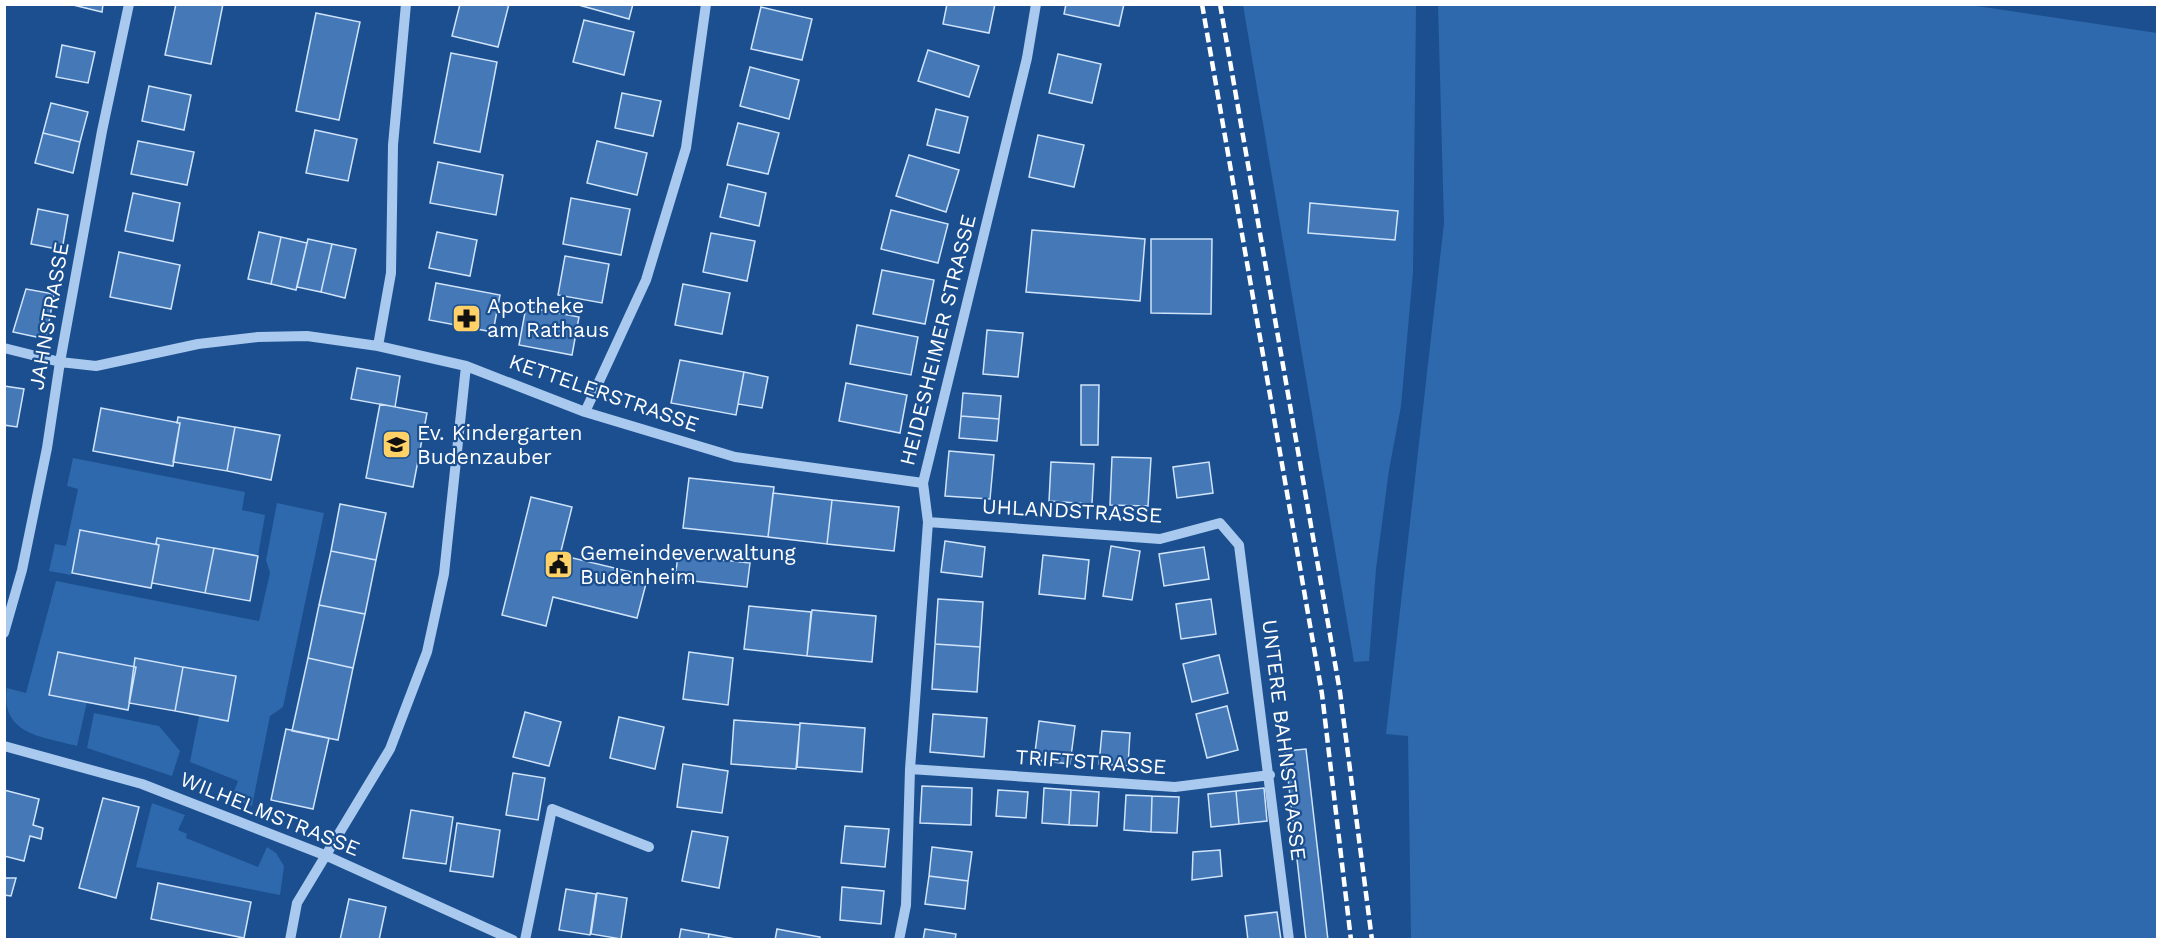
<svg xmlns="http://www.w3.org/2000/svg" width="2162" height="944" font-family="'Work Sans',sans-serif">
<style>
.green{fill:#2e69ad}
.building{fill:#4478b7;stroke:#cfe3fa;stroke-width:1.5}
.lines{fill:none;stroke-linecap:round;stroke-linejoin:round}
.minor{stroke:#a9c9ee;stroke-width:10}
.rail{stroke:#fff;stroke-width:4.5;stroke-dasharray:10 4.5;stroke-linecap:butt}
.labels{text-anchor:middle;stroke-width:4.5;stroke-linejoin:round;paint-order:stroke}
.poi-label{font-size:21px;fill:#fff;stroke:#1b4f8f;text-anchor:start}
.street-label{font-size:21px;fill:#fff;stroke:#1b4f8f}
</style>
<rect width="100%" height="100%" fill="#1b4f8f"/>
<path class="green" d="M1243,5H1416L1413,272L1401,406L1389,470L1376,569L1369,661L1354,662Z
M1438,5H1970L2157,33V939H1411L1408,736L1386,734L1444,223Z
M73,458L245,492L242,510L265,515L258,556L157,538L156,544L80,530L71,575L49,571L55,544L66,546L78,489L67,486Z
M277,503L324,513L283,707L270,716L252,806L231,799L238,781L190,762L199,716L228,721L236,676L135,658L133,666L58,652L49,695L87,702L77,746C43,737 0,735 7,688L26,693L56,581L259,621L270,573L266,560Z
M94,713L159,726L180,751L172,776L87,748Z
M152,803L185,815L178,830L187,834L186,838L258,867L267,847L276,853L284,866L280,895L136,867Z"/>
<path class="building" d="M69,4H103L102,12Z
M176,4H223L211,64L165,55Z
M460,4H509L498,47L452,36Z
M575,4H633L629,19Z
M947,4H995L989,33L943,24Z
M1066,4H1124L1119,26L1064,14Z
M761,7L812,19L802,60L751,49Z
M316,13L360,22L339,120L296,111Z
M584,20L634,32L624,75L573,62Z
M62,45L95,52L88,83L56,77Z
M928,50L979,66L969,97L918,81Z
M451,53L497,62L480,152L434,143Z
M1058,54L1101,64L1092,103L1049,93Z
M750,67L799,80L789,119L740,106Z
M149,86L191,95L184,130L142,121Z
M622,93L661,101L653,136L615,128Z
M51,103L88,112L80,142L43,133Z
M936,109L968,117L959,153L927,145Z
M738,123L779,133L768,174L727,165Z
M315,130L357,139L348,181L306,173Z
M43,133L80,142L73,173L35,163Z
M1038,135L1084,145L1074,187L1029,177Z
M138,141L194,152L187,185L131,174Z
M597,141L647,153L637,195L587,183Z
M909,155L959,170L946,212L896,196Z
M438,162L503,175L496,215L430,203Z
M728,184L766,193L759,226L720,217Z
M133,193L180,203L173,241L125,231Z
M571,198L630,209L621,255L563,244Z
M1310,203L1398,211L1395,240L1308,233Z
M38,209L68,215L62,250L31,244Z
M891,210L948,224L938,263L881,249Z
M1032,230L1145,239L1140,301L1026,292Z
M259,232L281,237L271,284L248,279Z
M437,232L477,240L470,276L429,268Z
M711,233L755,241L747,281L703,272Z
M281,237L307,243L296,290L271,284Z
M308,239L332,244L321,292L297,287Z
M1151,239H1212L1211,314L1151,313Z
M332,244L356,249L345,298L321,292Z
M119,252L180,265L171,309L110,297Z
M565,256L609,264L602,303L558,295Z
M882,270L934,280L925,324L873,314Z
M436,283L500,295L493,332L429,320Z
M683,284L730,293L722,334L675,325Z
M26,289L54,294L46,339L13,332Z
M526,307L579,317L572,355L519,345Z
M857,325L918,337L911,375L850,364Z
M987,330L1023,333L1018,377L983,374Z
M680,360L744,372L736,415L671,403Z
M357,368L400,376L395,407L351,399Z
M744,372L768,377L762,408L738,404Z
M846,383L907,395L900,433L839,421Z
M1081,385H1099L1098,445H1081Z
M4,386L24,389L17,427L4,425Z
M963,393L1001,396L999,419L961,416Z
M380,404L427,413L413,487L366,478Z
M101,408L180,423L173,466L93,451Z
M961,416L999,419L997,441L959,438Z
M178,417L235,427L227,471L173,462L180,423H177Z
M235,427L280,435L271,480L227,471Z
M949,451L994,455L990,499L945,496Z
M1112,457L1151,458L1148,506L1110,505Z
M1051,462L1094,464L1092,504L1049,501Z
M1209,462L1213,493L1177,498L1173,467Z
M689,478L774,487L768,537L683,528Z
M773,493L832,500L827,544L768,537Z
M531,497L572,507L560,555L648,576L637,618L553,597L546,626L502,615Z
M832,500L899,507L894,551L827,544Z
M340,504L386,513L376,560L331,551Z
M80,530L159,545L151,588L72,573Z
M157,538L214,548L205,593L152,583L159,545L156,544Z
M945,541L985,547L982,577L941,572Z
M1111,546L1140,551L1132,600L1103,596Z
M1204,547L1209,579L1164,586L1159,554Z
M214,548L258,556L250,601L205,593Z
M331,551L376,560L365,614L319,605Z
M678,555L750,563L747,587L675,579Z
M1043,555L1089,560L1085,599L1039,594Z
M938,599L983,602L980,647L935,644Z
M1211,599L1216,634L1181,639L1176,604Z
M319,605L365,614L353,668L308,658Z
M749,606L811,612L807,656L744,649Z
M812,610L876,616L872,662L807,656Z
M935,644L980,647L977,692L932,689Z
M58,652L136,667L128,710L49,695Z
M689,652L733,658L728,705L683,699Z
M1219,655L1228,693L1192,702L1183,664Z
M135,658L183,667L175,711L129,703Z
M308,658L353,668L338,740L292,731Z
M183,667L236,676L228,721L175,711Z
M1227,706L1238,750L1207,758L1196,714Z
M525,712L561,722L549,766L513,757Z
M933,714L987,718L984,757L930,752Z
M619,717L664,727L655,769L610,758Z
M734,720L800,725L796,769L731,764Z
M1039,721L1075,726L1070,764L1034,760Z
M800,723L865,728L862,772L797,767Z
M286,729L329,738L313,809L271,800Z
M1102,731L1130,733L1128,766L1099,764Z
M1306,749L1328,940H1306L1285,751Z
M683,764L728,771L722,813L677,807Z
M513,773L545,778L538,820L506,815Z
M922,786L972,788L971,825L920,823Z
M1044,788L1071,790L1069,825L1042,823Z
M1264,788L1267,821L1239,824L1236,791Z
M4,790L39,799L33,825L43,828L41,839L30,836L24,861L4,856Z
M998,790L1028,792L1026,818L996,816Z
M1071,790L1099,792L1097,826L1069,825Z
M1236,791L1239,824L1211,827L1208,794Z
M1126,795L1152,796L1151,832L1124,830Z
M1152,796L1179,797L1177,833L1151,832Z
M103,798L139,807L116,898L79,888Z
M411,810L453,817L446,864L403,858Z
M457,823L500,830L493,877L450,871Z
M845,826L889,829L885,867L841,863Z
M692,831L728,837L719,888L682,881Z
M932,847L972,852L968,881L929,876Z
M1220,850L1222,876L1192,880L1193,852Z
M929,876L968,881L965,909L925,904Z
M4,878H16L11,896L4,895Z
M158,883L251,902L244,938L151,919Z
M842,887L884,891L881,924L840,920Z
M566,889L596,894L590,935L559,930Z
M597,893L627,898L621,939L591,934Z
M349,899L386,907L379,940H340Z
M1277,912L1281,940H1248L1245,916Z
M681,929L709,934L708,940H679Z
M777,929L820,937L819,940H775Z
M925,929L956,934L955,940H923Z
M709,934L736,939V940H708Z"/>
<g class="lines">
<path class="minor" d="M378,346L391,273L393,145L406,4
M4,348L60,362L96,366L198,344L258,337L307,336L378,346L466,366L585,412L735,457L923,483
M585,412L646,280L686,148L706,4
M928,522L1160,539L1220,523L1239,545L1289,940
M4,633L22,570L47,448L60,362L102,131L129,4
M4,746L142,784L327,856L513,940
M910,769L1175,787L1270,775
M290,940L297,903L390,749L427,652L444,574L466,366
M525,940L552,809L649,847
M899,940L906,905L910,769L928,522L923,483L1027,58L1036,4"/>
<path class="rail" d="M1202,4L1322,694L1351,940
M1220,4L1340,692L1372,940"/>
</g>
<defs>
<symbol id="pharmacy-square" viewBox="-11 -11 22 22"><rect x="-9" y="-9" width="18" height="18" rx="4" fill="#ffd166" stroke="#1b4f8f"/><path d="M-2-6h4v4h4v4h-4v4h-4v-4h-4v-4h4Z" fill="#111"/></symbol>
<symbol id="school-square" viewBox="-11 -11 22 22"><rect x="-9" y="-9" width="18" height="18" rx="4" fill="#ffd166" stroke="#1b4f8f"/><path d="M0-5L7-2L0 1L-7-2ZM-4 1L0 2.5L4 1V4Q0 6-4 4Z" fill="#111"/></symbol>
<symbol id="civic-square" viewBox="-11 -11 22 22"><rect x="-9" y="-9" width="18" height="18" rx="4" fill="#ffd166" stroke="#1b4f8f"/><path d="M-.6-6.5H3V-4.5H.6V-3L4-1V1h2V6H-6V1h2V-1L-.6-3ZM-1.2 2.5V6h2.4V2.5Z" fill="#111"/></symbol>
</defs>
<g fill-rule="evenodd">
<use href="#pharmacy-square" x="450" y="302" width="33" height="33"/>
<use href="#school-square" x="380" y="428" width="33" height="33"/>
<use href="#civic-square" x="542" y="548" width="33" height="33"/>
</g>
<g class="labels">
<g class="poi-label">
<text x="487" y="313">Apotheke<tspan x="487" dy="24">am Rathaus</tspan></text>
<text x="417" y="440">Ev. Kindergarten<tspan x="417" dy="24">Budenzauber</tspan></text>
<text x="580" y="560">Gemeindeverwaltung<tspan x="580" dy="24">Budenheim</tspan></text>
</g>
<g class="street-label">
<text transform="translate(49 316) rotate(-80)" y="7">JAHNSTRASSE</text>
<text transform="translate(938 340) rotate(-76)" y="7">HEIDESHEIMER STRASSE</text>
<text transform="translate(604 393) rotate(19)" y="7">KETTELERSTRASSE</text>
<text transform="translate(1072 511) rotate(3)" y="7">UHLANDSTRASSE</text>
<text transform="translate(1284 740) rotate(83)" y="7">UNTERE BAHNSTRASSE</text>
<text transform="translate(1091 762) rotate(4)" y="7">TRIFTSTRASSE</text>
<text transform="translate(270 814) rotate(22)" y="7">WILHELMSTRASSE</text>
</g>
</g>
<rect width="2162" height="944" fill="none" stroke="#ffffff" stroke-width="12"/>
</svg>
